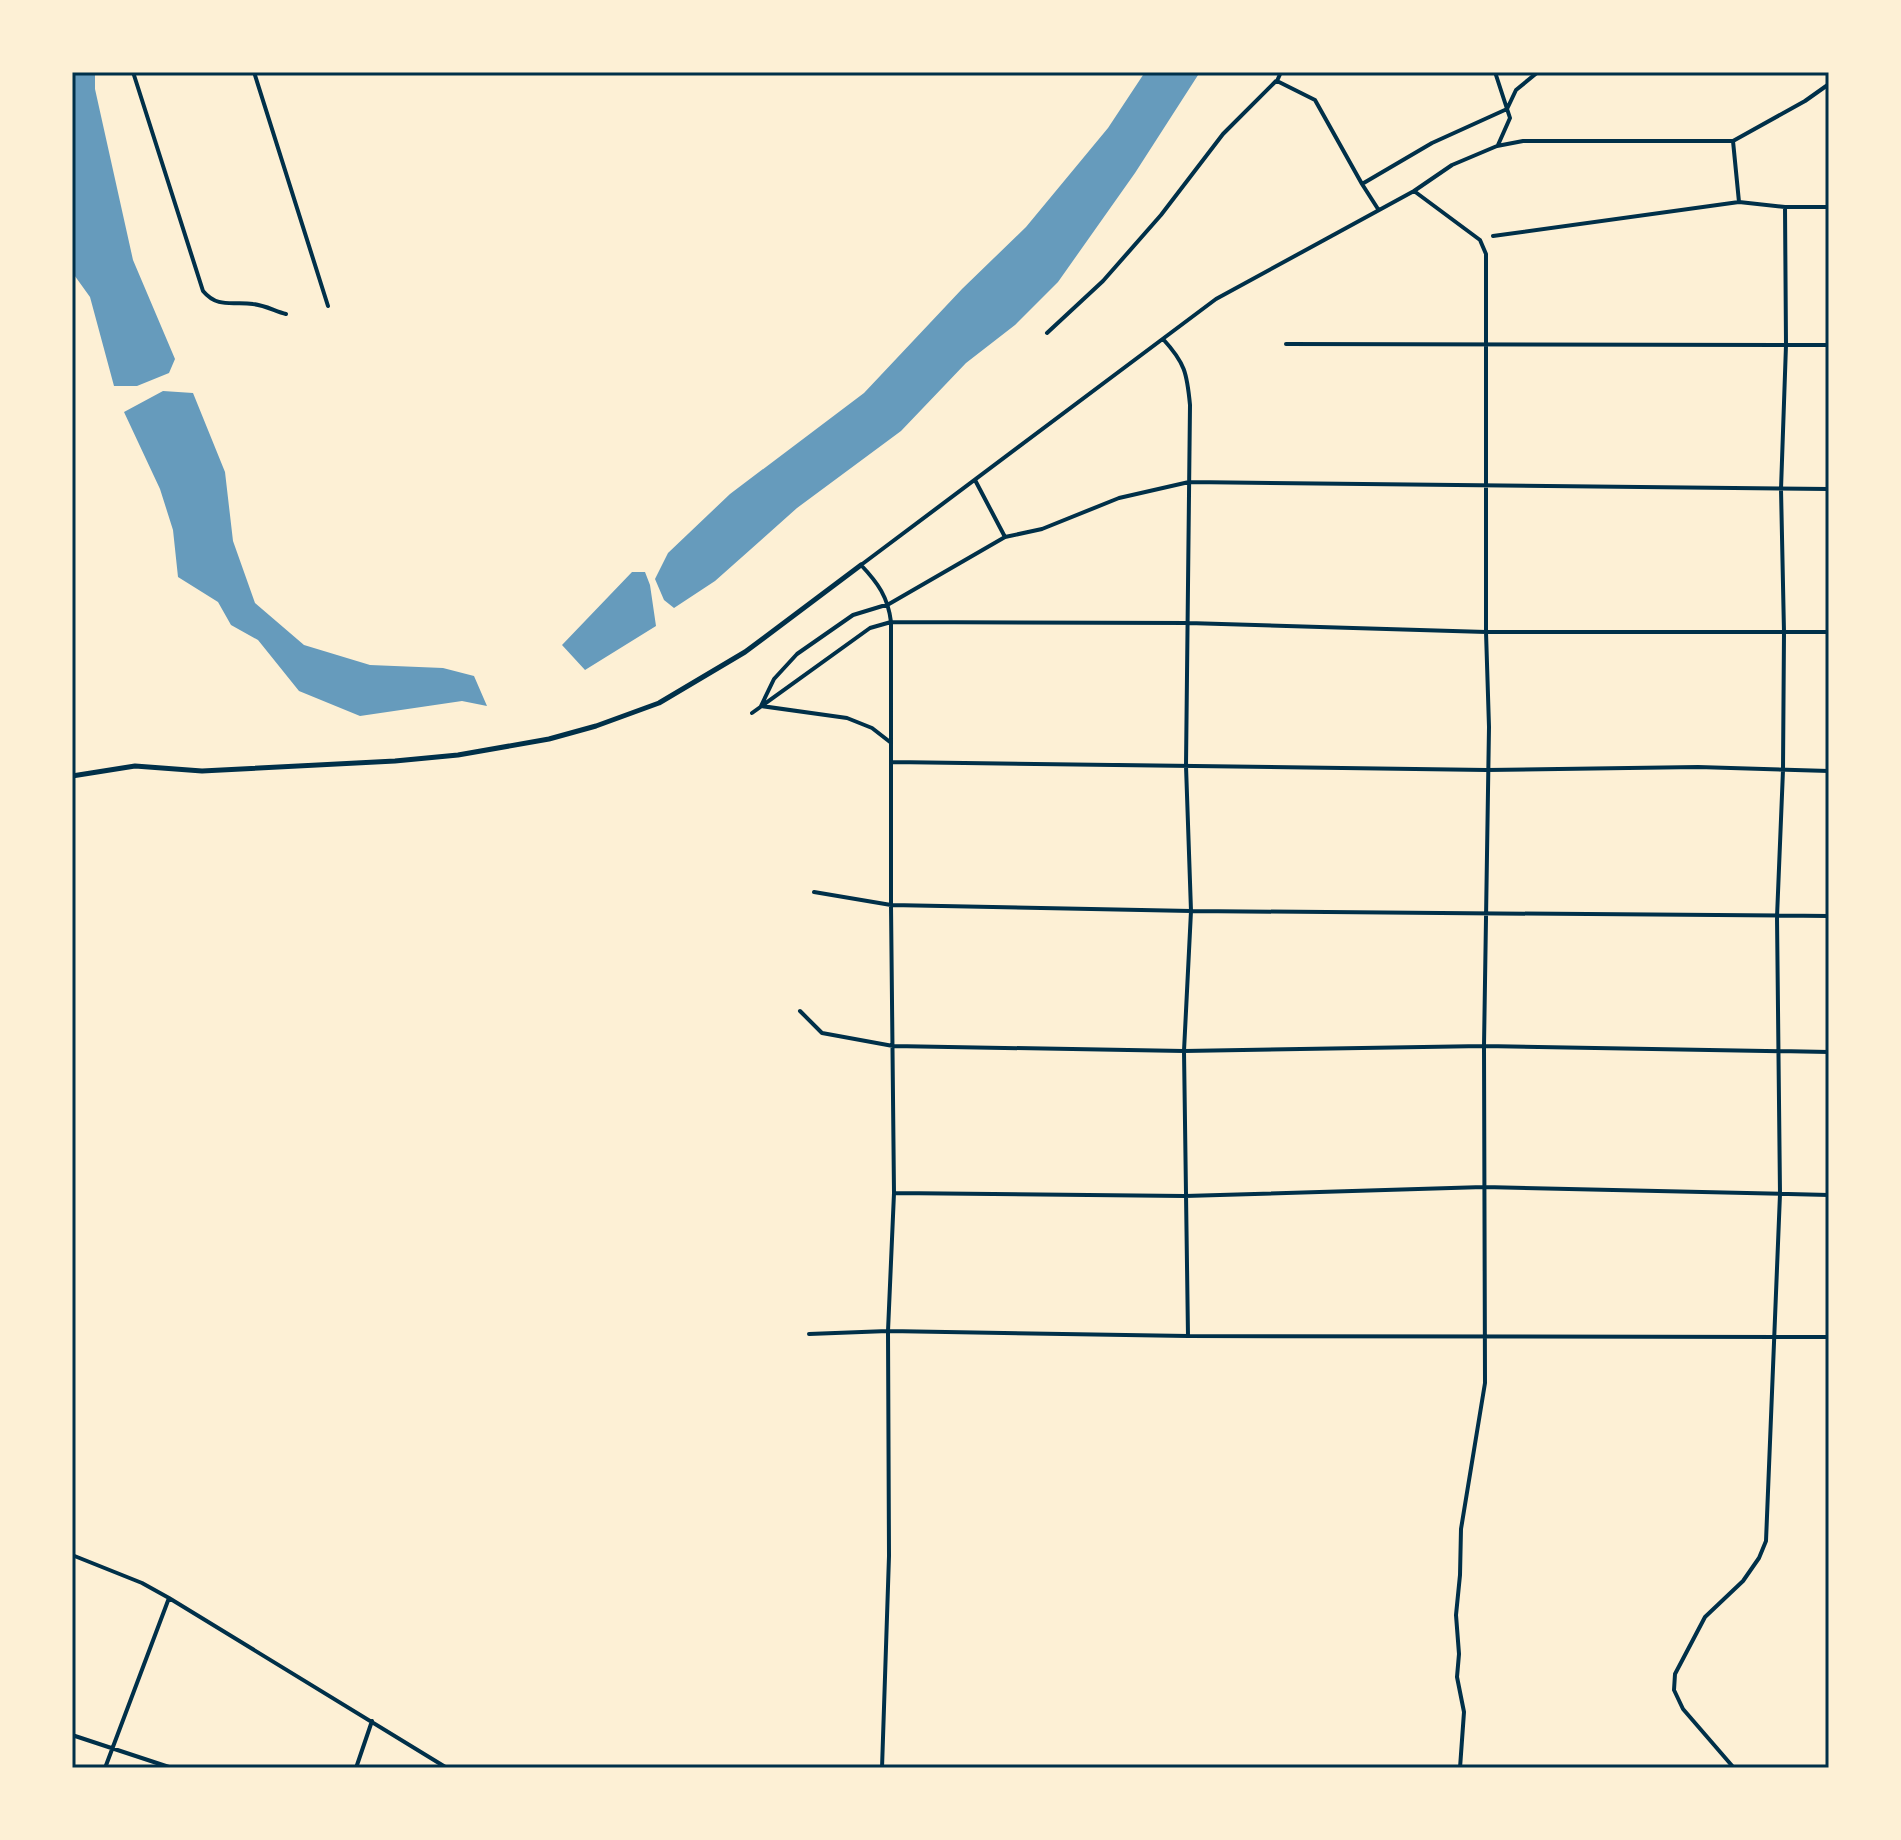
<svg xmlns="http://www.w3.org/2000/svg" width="1901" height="1840" font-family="Helvetica,sans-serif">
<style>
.water{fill:#669bbc}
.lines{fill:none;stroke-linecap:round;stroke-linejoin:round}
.minor{stroke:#003049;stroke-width:4}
.tertiary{stroke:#003049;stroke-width:5}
.neatline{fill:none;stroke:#003049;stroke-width:3}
</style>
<rect width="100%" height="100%" fill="#fdf0d5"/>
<path class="water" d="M72,72H95V89L133,260L175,359L169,373L137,386H114L90,297L72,272Z
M1145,72H1200L1135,173L1058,282L1015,325L966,363L901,431L797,508L715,581L674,608L664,600L655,579L668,553L730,494L864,393L962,289L1026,227L1108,128Z
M163,391L193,393L225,472L233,541L255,603L304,645L370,665L443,668L474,676L487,706L462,701L360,716L299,691L258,640L231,625L218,602L178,577L173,530L160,489L124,412Z
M632,572H645L650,585L656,626L585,670L562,645Z"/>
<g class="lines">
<path class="minor" d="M133,72L203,291C218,309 233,301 253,304C264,305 275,311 286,314
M254,72L328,306
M1281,72L1277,81L1315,100L1362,184L1432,143L1507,109L1516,90L1538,72
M1495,72L1510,118L1498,145
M1733,141L1739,202
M1362,184L1378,209
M1414,191L1480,240L1486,254V632L1489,727L1484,1046L1485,1383L1461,1529L1460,1575L1456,1615L1459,1654L1457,1677L1464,1712L1460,1768
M1493,236L1739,202L1785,207H1829
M1047,333L1103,281L1161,215L1223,134L1276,81
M1163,339C1185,363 1187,373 1190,405L1186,766L1191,911L1184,1051L1188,1336
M1286,344L1829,345
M975,480L1005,537
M752,713L870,628L891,622L1188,623L1486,632H1829
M890,742L872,728L847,718L761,706L774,679L797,654L853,615L889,604L1005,537L1042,529L1119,498L1189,482L1829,489
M892,762L1487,770L1698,767L1829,771
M814,892L891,905L1191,911L1829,916
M800,1011L822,1033L893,1046L1184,1051L1484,1046L1829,1052
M894,1193L1185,1196L1484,1187L1829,1195
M809,1334L888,1331L1188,1336L1829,1337
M72,1555L142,1583L169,1598L447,1768
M72,1735L172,1768
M105,1768L169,1598
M356,1768L372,1721
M882,1768L889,1556L888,1331L894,1193L891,905V622C888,597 878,583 861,565L1216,299L1414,191L1452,165L1497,146L1523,141H1733L1805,101L1829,84
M1734,1768L1683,1709L1674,1690L1675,1674L1705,1617L1743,1581L1759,1558L1766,1541L1780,1194L1777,917L1783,770L1784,632L1781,489L1786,345L1785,207"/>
<path class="tertiary" d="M72,776L135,766L202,771L395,761L458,755L549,739L596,726L659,703L745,652L861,565"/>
</g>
<rect width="1901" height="1840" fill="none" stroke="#fdf0d5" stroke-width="148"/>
<rect x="74" y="74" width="1753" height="1692" class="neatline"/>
</svg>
